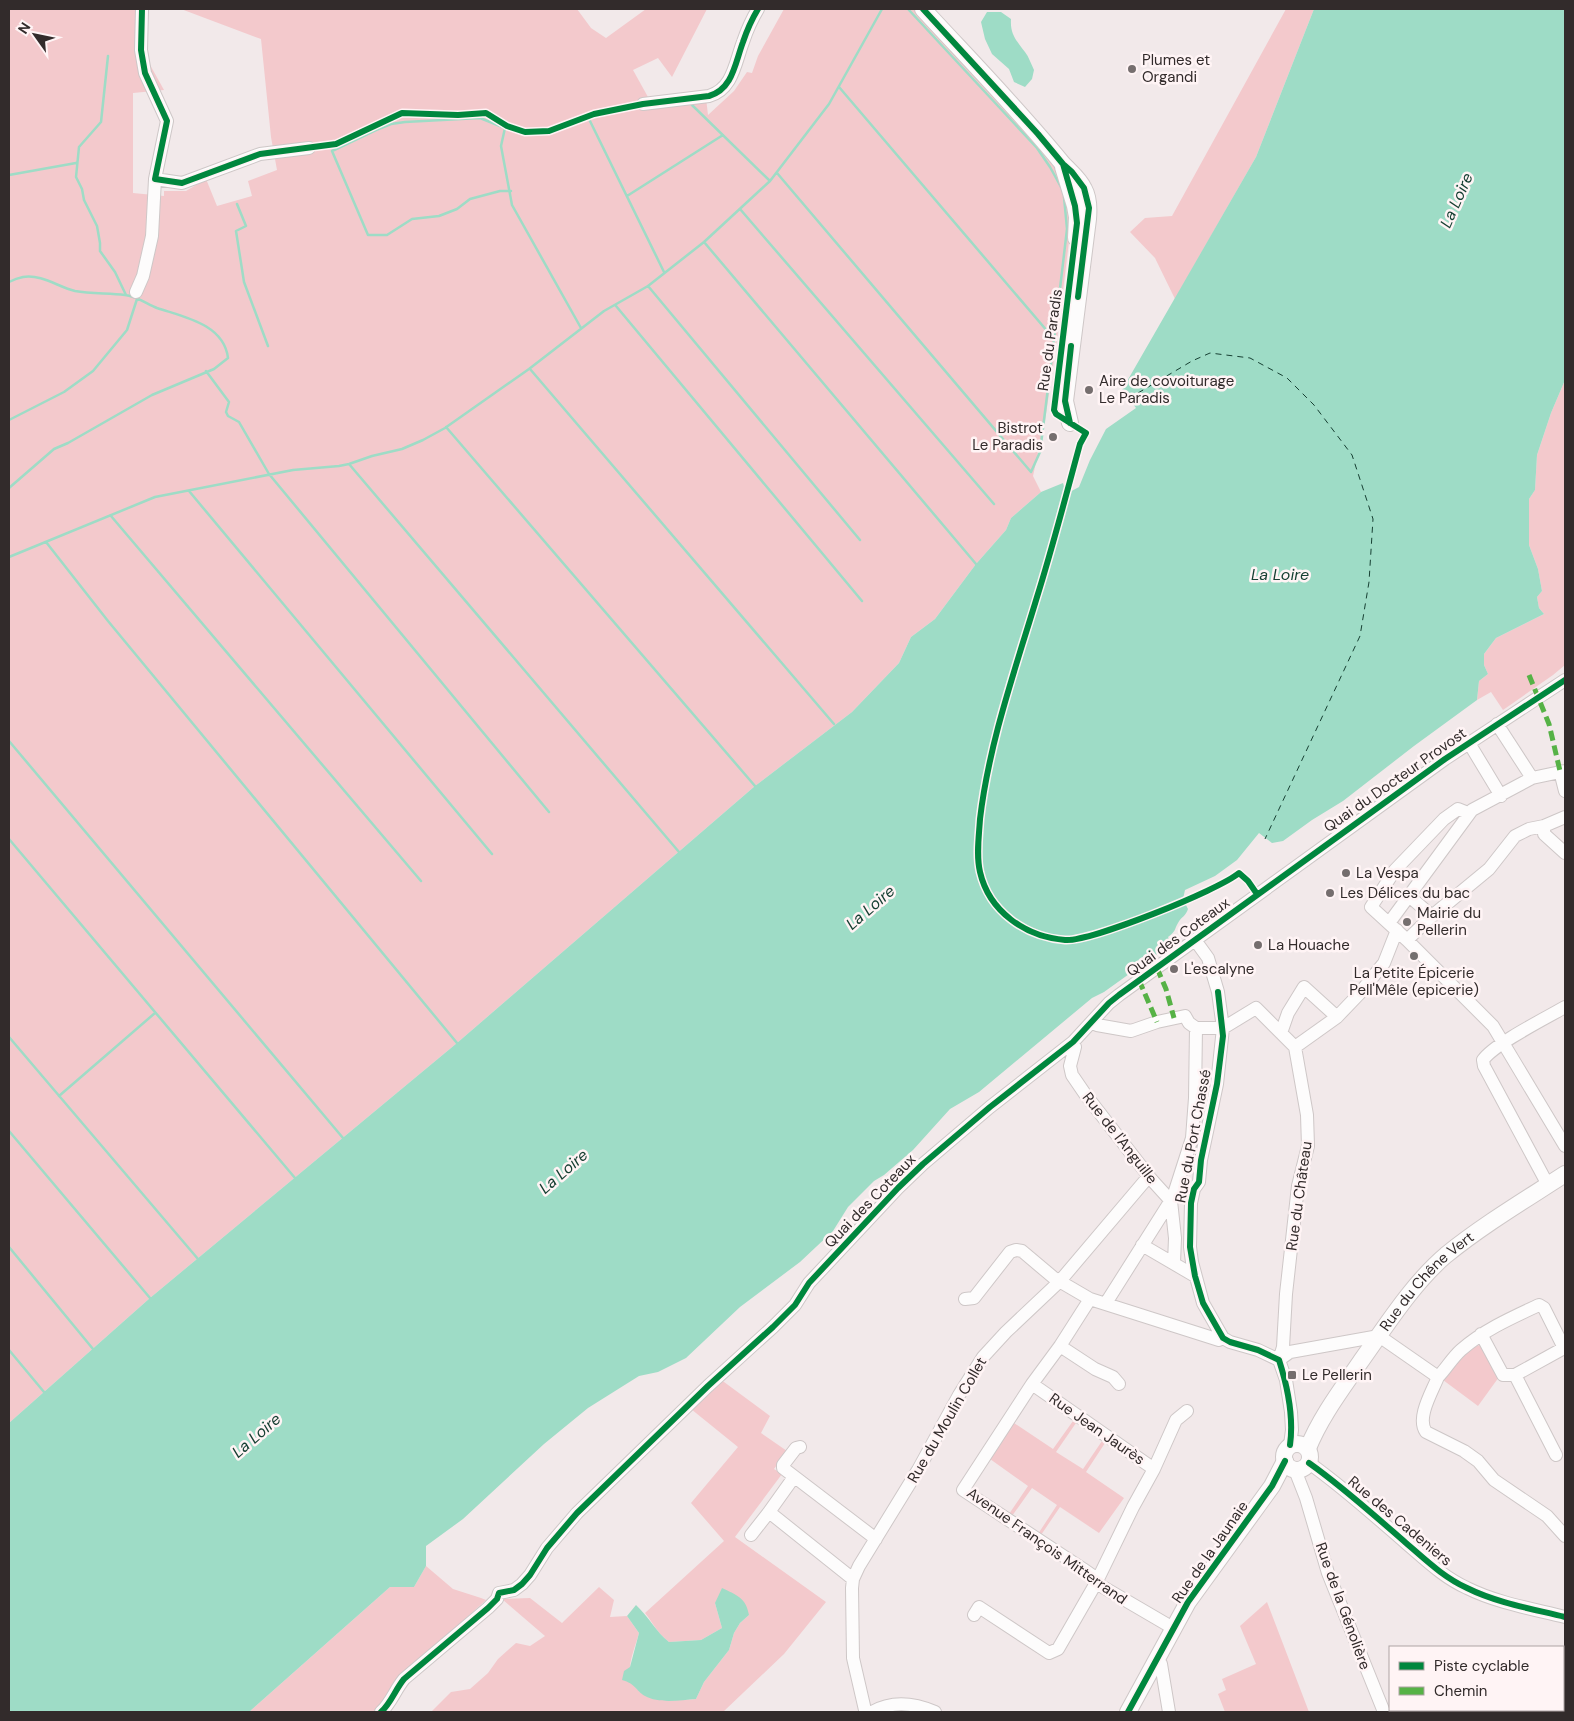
<svg xmlns="http://www.w3.org/2000/svg" width="1574" height="1721" font-family="'DM Sans',sans-serif">
<style>
.green{fill:#f3c9cc}
.water{fill:#9edcc6}
.lines{fill:none;stroke-linecap:round;stroke-linejoin:round}
.stream{stroke:#9edcc6;stroke-width:2.5}
.ferry{stroke:#174033;stroke-width:1;stroke-dasharray:6 5;stroke-linecap:butt}
.minor-casing{stroke:#cec7c7;stroke-width:14}
.major-casing{stroke:#cec7c7;stroke-width:18}
.minor{stroke:#fdfcfc;stroke-width:12}
.major{stroke:#fdfcfc;stroke-width:16}
.quiet{stroke:#56b246;stroke-width:5;stroke-dasharray:10 5;stroke-linecap:butt}
.cycleway-casing{stroke:#fff4f5;stroke-width:9}
.cycleway{stroke:#00873e;stroke-width:6}
.poi-dot{fill:#756e6e;stroke:#fff4f5;stroke-width:2}
.labels{text-anchor:middle;stroke-width:5;stroke-linejoin:round;paint-order:stroke}
.poi-label{font-size:15px;fill:#322b2b;stroke:#fff4f5;text-anchor:start}
.street-label{font-size:15px;fill:#322b2b;stroke:#fff4f5}
.water-label{font-size:16px;font-style:italic;fill:#174033;stroke:#fff4f5}
</style>
<rect width="100%" height="100%" fill="#f2e9ea"/>
<path class="green" d="M9,9H149L145,51L149,63L164,90L133,93V193L164,196V191H186L206,179L217,206L252,196L248,181L277,170L271,137L261,39L181,9H577L591,28L606,38L646,9H707L672,77L658,58L633,70L653,106L706,98L708,115L734,91L747,72L752,73L758,56L784,9H933L923,21L993,96L1048,158L1059,175L1066,191L1071,225L1057,340L1045,421L1033,476L1041,492L1011,518L1006,530L976,564L935,619L911,637L899,663L852,712L755,786L457,1043L150,1298L9,1423Z
M1286,9H1314L1256,157L1175,299L1155,258L1130,232L1145,218L1172,216Z
M1565,380V665L1553,675L1503,710L1491,692L1477,700L1479,681L1488,674L1484,665V654L1496,638L1544,614L1539,608L1537,597L1542,591L1538,569L1529,545V499L1535,490L1537,455L1551,413Z
M1483,1344L1499,1377L1478,1406L1443,1380C1453,1366 1465,1348 1483,1344Z
M720,1379L770,1416L761,1433L787,1451L774,1469L782,1474L735,1537L826,1602L784,1654L723,1712H431L451,1692L470,1689L488,1673L498,1659L516,1643L530,1646L545,1636L502,1599L530,1598L562,1623L599,1587L614,1600L610,1617L627,1616L639,1633C636,1644 631,1656 630,1667C629,1705 670,1701 696,1699L704,1682L729,1650L734,1633L740,1623L749,1615L715,1603L722,1628L701,1640L669,1642C657,1633 654,1624 645,1613L724,1541L691,1503L738,1447L691,1409Z
M1073,1421L1076,1423L1056,1452L1083,1469L1102,1441L1105,1443L1086,1472L1124,1498L1099,1533L1060,1507L1041,1535L1038,1534L1057,1505L1032,1488L1012,1516L1009,1514L1028,1486L990,1459L1014,1423L1053,1449Z
M426,1566L453,1589L481,1598L486,1600L404,1674L375,1712H249L390,1587H414Z
M1267,1602L1309,1712H1225L1218,1694L1226,1690L1222,1679L1256,1664L1240,1626Z"/>
<path class="water" d="M1314,9H1565V380L1551,413L1537,455L1535,490L1529,499V545L1538,569L1542,591L1537,597L1539,608L1544,614L1496,638L1484,654V665L1488,674L1479,681L1477,700L1414,746L1343,801L1312,820L1283,841L1272,843L1259,833L1237,860L1215,876L1185,890L1183,899L1188,909C1186,916 1181,917 1178,923C1174,930 1176,931 1168,937L1171,944L1104,992L1092,998L979,1092L950,1109L913,1150L884,1175L874,1181L848,1207L833,1231L800,1262L740,1307L686,1358L658,1372L639,1376L588,1408L544,1444L463,1519L426,1546V1566L414,1587H390L249,1712H9V1423L150,1298L457,1043L755,786L852,712L899,663L911,637L935,619L976,564L1006,530L1011,518L1041,492L1063,483L1066,494L1079,487L1090,460L1106,429L1136,408L1122,390L1256,157Z
M987,12H1001L1011,19C1010,34 1016,40 1025,52C1029,57 1031,64 1034,70L1032,79L1025,87L1014,82L1009,69L992,54L985,39L981,22Z
M722,1588C737,1595 746,1598 749,1615L740,1623L734,1633L729,1650L704,1682L696,1699C681,1700 659,1704 645,1696C635,1690 636,1684 622,1680L624,1671L630,1667L639,1633L627,1616L636,1605C649,1617 656,1632 669,1642L701,1640L722,1628L715,1603Z"/>
<g class="lines">
<path class="stream" d="M908,9L1037,148L1050,167L1061,187
M108,56L101,122L79,147L76,177L82,189L84,200L97,226L100,243V251L115,272L126,295
M839,87L1054,339
M692,105L770,181
M589,119L664,272
M777,173L1031,472L1040,452L1054,340L1067,229L1064,197
M9,175L76,163
M511,191H500L470,199L457,209L439,216L412,219L387,235H368L332,151L376,130L391,124L405,122L480,118L505,128L501,146L512,205L581,328
M627,196L723,135
M237,204L246,226L236,231L244,282L268,346
M740,209L994,504
M704,242L976,564
M9,282C13,280 18,278 23,277C42,274 58,287 75,291C91,294 108,293 125,295C136,296 147,304 157,308C184,317 224,324 228,358L214,369L152,395L68,443L54,449L9,488
M648,286L860,540
M616,306L862,601
M530,369L834,724
M206,371L229,402L226,412L228,416L239,422L269,474L549,812
M9,420L64,392L93,371L127,330L137,299
M446,427L755,786
M349,464L679,852
M189,491L492,854
M111,516L421,881
M46,542L108,621L457,1043
M9,557L155,497L293,470L339,466L349,464L372,456L402,449L423,440L445,428L529,369L604,311L648,286L704,242L770,181L829,104L882,9
M9,741L343,1138
M9,839L295,1178
M9,1037L198,1259
M59,1096L155,1013
M9,1131L150,1298
M9,1247L93,1349
M9,1350L44,1392"/>
<path class="ferry" d="M1138,393L1192,361L1210,353L1250,358L1287,378L1314,405L1352,455L1373,519L1369,582L1360,636L1265,839
M1066,494C1055,538 1043,582 1029,625C1017,664 1005,702 995,741C985,782 975,826 979,868C984,909 1030,942 1069,940C1098,938 1132,921 1159,911"/>
<defs>
<path id="minor" d="M643,104L709,96C733,89 735,63 743,42C747,30 752,19 758,9
M155,179L182,183L260,154L309,148
M136,292L143,276L152,236L155,179L167,121L145,73L141,50L142,9
M1497,724L1532,778
M1469,743L1501,796
M1560,771L1565,791
M1468,813L1458,809L1444,819L1395,870L1371,907L1407,940L1493,1026L1565,1146
M1544,826L1565,817
M1409,896L1432,916
M1389,923L1472,810L1532,778L1565,771
M1195,940L1208,958L1218,992L1223,1028L1217,1084L1201,1160L1199,1182L1194,1189L1191,1203L1190,1247L1192,1262L1203,1303L1223,1338L1230,1342L1258,1350L1279,1360
M1407,940L1432,916L1489,869L1515,836L1529,829L1544,826V834L1565,853
M1092,1023L1097,1025L1131,1031L1157,1022L1185,1016L1189,1023L1196,1028H1223L1256,1008L1295,1047
M1281,1033L1288,1013L1304,987L1337,1017
M1073,1042L1075,1047L1070,1066L1072,1075L1085,1094L1151,1179L1171,1201L1175,1238L1174,1263
M1548,1185L1484,1066L1483,1060C1494,1044 1546,1018 1565,1007
M1142,1245L1195,1276
M965,1299L974,1298L1010,1252L1016,1250L1022,1251L1054,1278L1090,1299L1219,1340L1223,1338
M1090,1299L1060,1346L1032,1384L963,1490L1083,1569L1093,1576L1096,1583L1173,1628
M1106,1303L1173,1197L1192,1138L1195,1098L1196,1028
M1060,1346L1095,1369L1113,1377L1119,1384
M1279,1360L1290,1352L1379,1336L1438,1377C1446,1369 1452,1358 1461,1350C1484,1330 1511,1318 1539,1305L1544,1308L1564,1348L1515,1375H1503L1481,1334
M1515,1375L1556,1455
M1438,1377C1432,1392 1416,1418 1426,1432L1464,1451L1478,1461L1494,1480L1547,1516L1565,1536
M1290,1445L1292,1430L1291,1412L1286,1380L1279,1360L1283,1347L1286,1294L1298,1186L1308,1146L1307,1115L1295,1047L1337,1017L1359,994L1384,963L1397,930
M800,1447L796,1448L783,1465V1468L876,1539
M1309,1463C1343,1487 1375,1516 1406,1543C1426,1560 1443,1577 1467,1588C1497,1603 1533,1609 1565,1617
M1154,1469L1176,1420L1187,1411
M1295,1470L1306,1498L1328,1573L1384,1712
M794,1477L769,1512L853,1579
M751,1535L769,1512
M974,1615L979,1607L1049,1653L1058,1649L1096,1583L1133,1507L1154,1469L1032,1384
M1156,1658L1161,1664L1169,1712
M865,1710L853,1658L852,1588L853,1579L859,1566L918,1470L959,1395L983,1357L1006,1332L1060,1281L1149,1176
M1507,1710L1509,1712
M381,1712C391,1703 395,1690 404,1679L488,1608L497,1599L499,1593L514,1590L522,1584L530,1575L547,1548L577,1513L708,1386L773,1327L795,1305L809,1283L898,1188L923,1164L990,1107L1073,1042L1109,1003L1119,995L1445,759L1565,680
M872,1712C893,1700 914,1703 935,1712"/>
<g id="major">
<path d="M923,9C970,60 1018,109 1062,163C1069,171 1079,178 1084,189C1089,198 1089,208 1088,219L1065,401L1070,423"/>
<path d="M1063,167L1075,206L1077,217L1076,238"/>
<circle cx="1297" cy="1457" r="13"/>
<path id="s1" d="M1308,1448C1321,1416 1342,1389 1361,1361C1386,1326 1413,1283 1446,1255C1483,1225 1525,1200 1565,1174"/>
<path d="M1128,1712L1188,1602L1272,1486L1285,1461"/>
</g>
</defs>
<use href="#minor" class="minor-casing"/>
<use href="#major" class="major-casing"/>
<use href="#minor" class="minor"/>
<use href="#major" class="major"/>
<path class="quiet" d="M1529,675L1549,724L1560,771
M1157,968L1166,989L1174,1018
M1139,980L1157,1022"/>
<defs>
<path id="cycleway" d="M142,9L141,50L145,73L167,121L155,179L182,183L260,154L336,144L402,113L458,115L486,113L507,126L525,132L549,131L594,114L643,104L709,96C733,89 735,63 743,42C747,30 752,19 758,9
M923,9L1038,134L1063,164L1072,172L1084,188L1089,208L1078,297
M1063,164L1075,206L1077,223L1054,410L1056,414L1086,433L1080,444C1066,495 1053,546 1037,597C1015,670 989,743 980,819C979,836 976,855 980,872C989,911 1025,937 1065,940C1090,942 1219,890 1239,873L1248,881L1257,894
M1070,423L1065,401L1071,346
M1218,992L1223,1036L1217,1084L1201,1160L1199,1182L1194,1189L1191,1203L1190,1247L1195,1276L1203,1303L1223,1338L1230,1342L1258,1350L1279,1360C1288,1388 1294,1416 1290,1445
M1309,1463C1343,1487 1375,1516 1406,1543C1426,1560 1443,1577 1467,1588C1497,1603 1533,1609 1565,1617
M381,1712C391,1703 395,1690 404,1679L488,1608L497,1599L499,1593L514,1590L522,1584L530,1575L547,1548L577,1513L708,1386L773,1327L795,1305L809,1283L898,1188L923,1164L990,1107L1073,1042L1109,1003L1119,995L1445,759L1565,680
M1128,1712L1188,1602L1272,1486L1285,1461"/>
</defs>
<use href="#cycleway" class="cycleway-casing"/>
<use href="#cycleway" class="cycleway"/>
</g>
<g class="poi-dot">
<circle cx="1132" cy="69" r="5"/>
<circle cx="1089" cy="390" r="5"/>
<circle cx="1053" cy="437" r="5"/>
<circle cx="1346" cy="873" r="5"/>
<circle cx="1330" cy="893" r="5"/>
<circle cx="1407" cy="922" r="5"/>
<circle cx="1258" cy="945" r="5"/>
<circle cx="1414" cy="956" r="5"/>
<circle cx="1174" cy="969" r="5"/>
<rect x="1287" y="1370" width="10" height="10" rx="2.5"/>
</g>
<g class="labels">
<g class="poi-label">
<text x="1142" y="65">Plumes et<tspan x="1142" dy="17">Organdi</tspan></text>
<text x="1099" y="386">Aire de covoiturage<tspan x="1099" dy="17">Le Paradis</tspan></text>
<text x="1043" y="433" text-anchor="end">Bistrot<tspan x="1043" dy="17">Le Paradis</tspan></text>
<text x="1356" y="878">La Vespa</text>
<text x="1340" y="898">Les Délices du bac</text>
<text x="1417" y="918">Mairie du<tspan x="1417" dy="17">Pellerin</tspan></text>
<text x="1268" y="950">La Houache</text>
<text x="1184" y="974">L'escalyne</text>
<text x="1414" y="978" text-anchor="middle">La Petite Épicerie<tspan x="1414" dy="17">Pell'Mêle (epicerie)</tspan></text>
<text x="1302" y="1380">Le Pellerin</text>
</g>
<g class="street-label">
<text transform="translate(1050 340) rotate(-82)" y="5">Rue du Paradis</text>
<text transform="translate(1395 780) rotate(-35)" y="5">Quai du Docteur Provost</text>
<text transform="translate(1178 937) rotate(-36)" y="5">Quai des Coteaux</text>
<text transform="translate(1193 1136) rotate(-79)" y="5">Rue du Port Chassé</text>
<text transform="translate(1120 1138) rotate(52)" y="5">Rue de l'Anguille</text>
<text transform="translate(1299 1196) rotate(-82)" y="5">Rue du Château</text>
<text transform="translate(870 1201) rotate(-46)" y="5">Quai des Coteaux</text>
<text dy="5" stroke="none"><textPath href="#s1" startOffset="206">Rue du Chêne Vert</textPath></text>
<text transform="translate(947 1420) rotate(-60)" y="5">Rue du Moulin Collet</text>
<text transform="translate(1097 1429) rotate(35)" y="5">Rue Jean Jaurès</text>
<text transform="translate(1400 1521) rotate(40)" y="5">Rue des Cadeniers</text>
<text transform="translate(1047 1546) rotate(35)" y="5">Avenue François Mitterrand</text>
<text transform="translate(1210 1552) rotate(-55)" y="5">Rue de la Jaunaie</text>
<text transform="translate(1343 1606) rotate(70)" y="5">Rue de la Génolière</text>
</g>
<g class="water-label">
<text transform="translate(1456 200) rotate(-66)" y="6">La Loire</text>
<text x="1280" y="580">La Loire</text>
<text transform="translate(870 907) rotate(-41)" y="6">La Loire</text>
<text transform="translate(563 1171) rotate(-41)" y="6">La Loire</text>
<text transform="translate(256 1435) rotate(-41)" y="6">La Loire</text>
</g>
</g>
<rect width="1574" height="1721" fill="none" stroke="#322b2b" stroke-width="20"/>
<rect x="1389" y="1646" width="175" height="65" fill="#fff4f5" stroke="#ada4a4"/>
<rect x="1399" y="1662" width="25" height="8" fill="#00873e" stroke="#ada4a4"/>
<text x="1434" y="1671" font-size="15" fill="#322b2b">Piste cyclable</text>
<rect x="1399" y="1687" width="25" height="8" fill="#56b246" stroke="#ada4a4"/>
<text x="1434" y="1696" font-size="15" fill="#322b2b">Chemin</text>
<g transform="translate(35 35) rotate(303)" stroke="#fff4f5" stroke-width="4" paint-order="stroke">
<path d="M0-4L9 19L0 12L-9 19Z" fill="#322b2b"/>
<text y="-8" font-size="14" font-weight="bold" text-anchor="middle" fill="#322b2b">N</text>
</g>
</svg>
